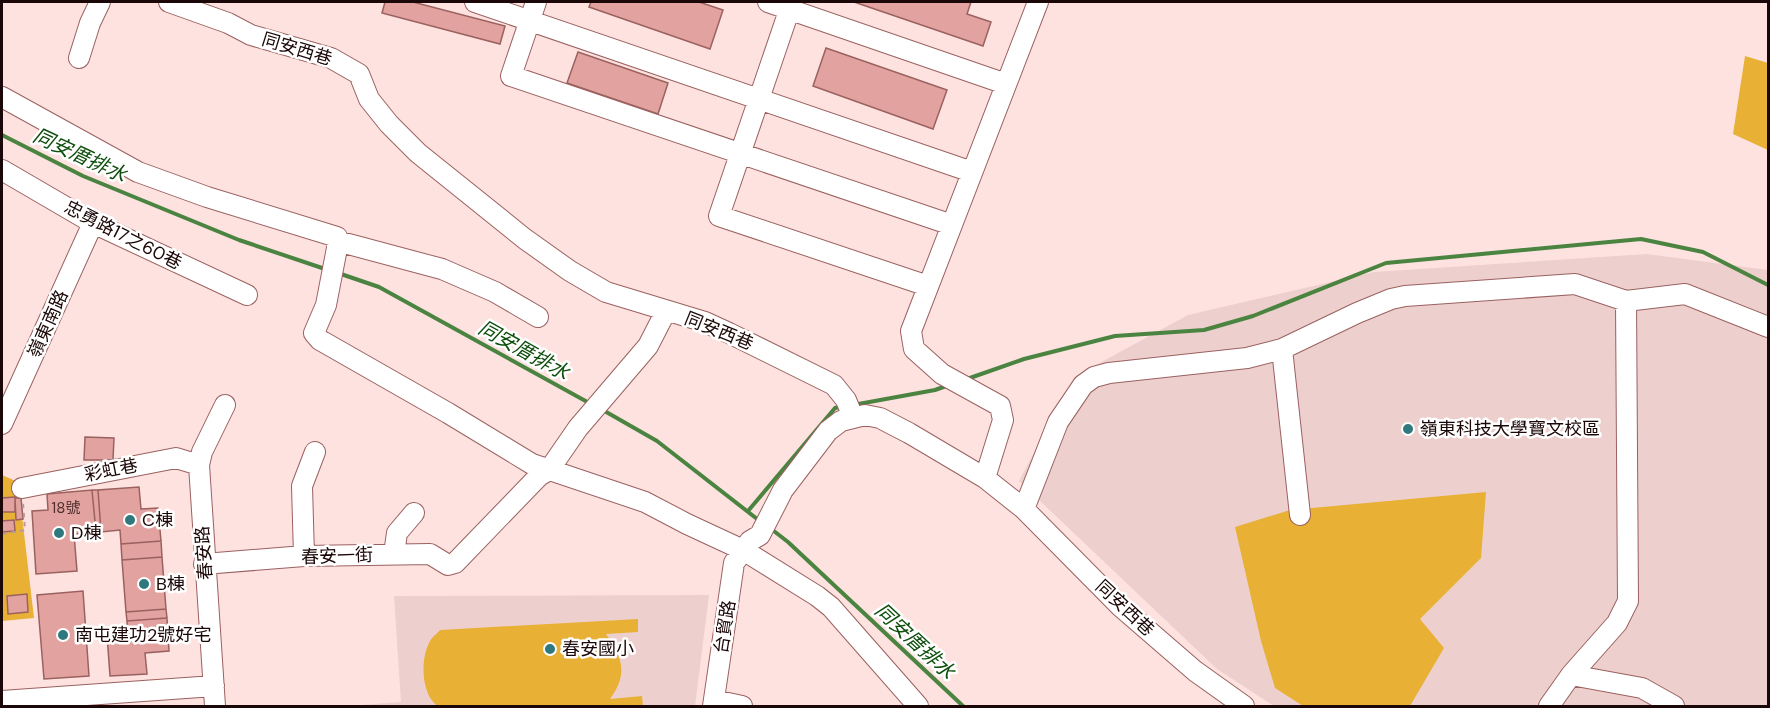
<svg xmlns="http://www.w3.org/2000/svg" width="1770" height="708" font-family="'DM Sans','Noto Sans TC',sans-serif">
<style>
.built{fill:#edd0cd}
.green{fill:#e8b035}
.lines{fill:none;stroke-linecap:round;stroke-linejoin:round}
.stream{stroke:#4a8440;stroke-width:4}
.building{fill:#e2a3a0;stroke:#9a615f;stroke-width:1.5}
.minor-casing{stroke:#9a615f;stroke-width:22}
.path{stroke:#b49c9a;stroke-width:2;stroke-dasharray:4.5 4.5;stroke-linecap:butt}
.minor{stroke:#fff;stroke-width:20}
.poi-dot{fill:#2f787e;stroke:#fff;stroke-width:2}
.labels{text-anchor:middle;stroke-width:5;stroke-linejoin:round;paint-order:stroke}
.number-label{font-size:15px;fill:#4d2e2d}
.street-label{font-size:18px;fill:#1b0707;stroke:#fff}
.poi-label{font-size:18px;fill:#1b0707;stroke:#fff;text-anchor:start}
.water-label{font-size:20px;font-style:italic;fill:#0f4f0d;stroke:#fff}
</style>
<rect width="100%" height="100%" fill="#fde2e0"/>
<path class="built" d="M1647,254L1768,270V706H1274L1217,669L1019,481L1074,377L1188,315L1374,272Z
M709,595L695,706H347L401,702L394,596Z"/>
<path class="green" d="M1745,56L1768,63V150L1733,134Z
M2,475L18,482L34,618L2,621Z
M1486,492L1481,558L1420,619L1444,648L1410,706H1303L1275,688L1261,641L1235,527L1290,510Z
M638,619V632L606,634C623,657 628,675 610,699L642,696L643,706H437C421,693 420,659 430,641C432,637 437,634 440,630Z"/>
<g class="lines">
<path class="stream" d="M2,135L83,176L239,240L328,270
M338,273L379,287L591,404
M967,379L1024,359L1115,336L1204,330L1253,316L1386,263L1641,239L1703,252L1768,285
M853,405L935,390L949,385
M601,409L657,441L761,522
M748,511L835,408L843,406
M770,528L788,542L963,706"/>
</g>
<path class="building" d="M385,2H413L505,26L500,44L382,13Z
M591,2H699L723,10L710,49L589,7Z
M854,2H971L967,14L991,22L983,46Z
M826,48L947,90L933,129L813,86Z
M578,52L668,83L658,114L567,83Z
M85,437L114,438L113,460H84Z
M139,487L141,509L158,508L161,541L121,544L120,530L101,532L98,490Z
M92,490H98L101,532H96Z
M92,490L96,532L74,534L77,571L36,574L32,511L48,510L47,494Z
M15,497V512H2V498Z
M15,498H21L23,519L16,520Z
M14,520L15,531L2,532V521Z
M161,541L162,557L122,560L121,544Z
M162,557L166,609L126,612L122,560Z
M83,591L89,676L44,679L37,595Z
M27,594L28,612L8,614L7,596Z
M166,609L167,618L127,621L126,612Z
M167,618L169,651L145,653L147,674L110,676L107,635L128,634L127,621Z"/>
<g class="lines">
<defs>
<path id="minor" d="M169,2L228,23L251,35L331,58L359,74L369,99L389,124L418,153L525,239L570,271L606,292L705,322L729,333L834,385L846,400L853,417
M475,2L972,172
M536,2L511,76L952,225
M768,2L1006,84
M792,2L719,216L928,286
M79,58L90,23L100,2
M2,97L138,172L207,197L337,237V241L442,269L495,292L538,317
M2,170L93,223L247,295
M337,241V248L326,305L314,333L320,340L448,413L532,464L645,502L687,524L743,550L817,596L831,607L918,706
M1282,349L1300,515
M2,424L93,223
M985,478L1003,420L1000,406L942,374L914,349L911,331L1038,2
M22,488L176,458L199,465
M1024,509L1058,422L1083,385L1094,377L1109,373L1247,358L1282,349L1357,313L1391,299L1405,296L1575,284L1626,301L1685,294L1768,327
M394,554L397,533L414,513
M304,556L302,486L315,452
M204,564L304,556L430,554L448,565L455,563L539,476L549,470L578,428L648,346L666,311
M1571,675L1642,688L1674,706
M714,700L742,706
M2,701L214,686
M215,706L199,465L202,452L225,405
M713,706L734,563L750,541L760,535L783,490L828,431L841,421L865,415L880,418L909,433L985,478L1024,509L1121,607L1195,671L1244,706
M1549,706L1571,675L1617,623L1628,601L1626,301"/>
</defs>
<use href="#minor" class="minor-casing"/>
<path class="path" d="M2,534L25,530L23,503"/>
<use href="#minor" class="minor"/>
</g>
<g class="poi-dot">
<circle cx="1408" cy="429" r="6"/>
<circle cx="130" cy="520" r="6"/>
<circle cx="59" cy="533" r="6"/>
<circle cx="144" cy="584" r="6"/>
<circle cx="63" cy="635" r="6"/>
<circle cx="550" cy="649" r="6"/>
</g>
<g class="labels">
<g class="number-label">
<text x="66" y="513">18號</text>
</g>
<g class="street-label">
<text transform="translate(297 49) rotate(17)" y="6">同安西巷</text>
<text transform="translate(123 235) rotate(27)" y="6">忠勇路17之60巷</text>
<text transform="translate(48 324) rotate(-66)" y="6">嶺東南路</text>
<text transform="translate(719 331) rotate(22)" y="6">同安西巷</text>
<text transform="translate(111 470) rotate(-11)" y="6">彩虹巷</text>
<text transform="translate(204 553) rotate(-94)" y="6">春安路</text>
<text transform="translate(337 556) rotate(-2)" y="6">春安一街</text>
<text transform="translate(1125 608) rotate(43)" y="6">同安西巷</text>
<text transform="translate(725 627) rotate(-81)" y="6">台貿路</text>
</g>
<g class="poi-label">
<text x="1420" y="435">嶺東科技大學寶文校區</text>
<text x="142" y="526">C棟</text>
<text x="71" y="539">D棟</text>
<text x="156" y="590">B棟</text>
<text x="75" y="641">南屯建功2號好宅</text>
<text x="562" y="655">春安國小</text>
</g>
<g class="water-label">
<text transform="translate(80 155) rotate(25)" y="7">同安厝排水</text>
<text transform="translate(524 350) rotate(29)" y="7">同安厝排水</text>
<text transform="translate(915 641) rotate(43)" y="7">同安厝排水</text>
</g>
</g>
<rect width="1770" height="708" fill="none" stroke="#1b0707" stroke-width="6"/>
</svg>
